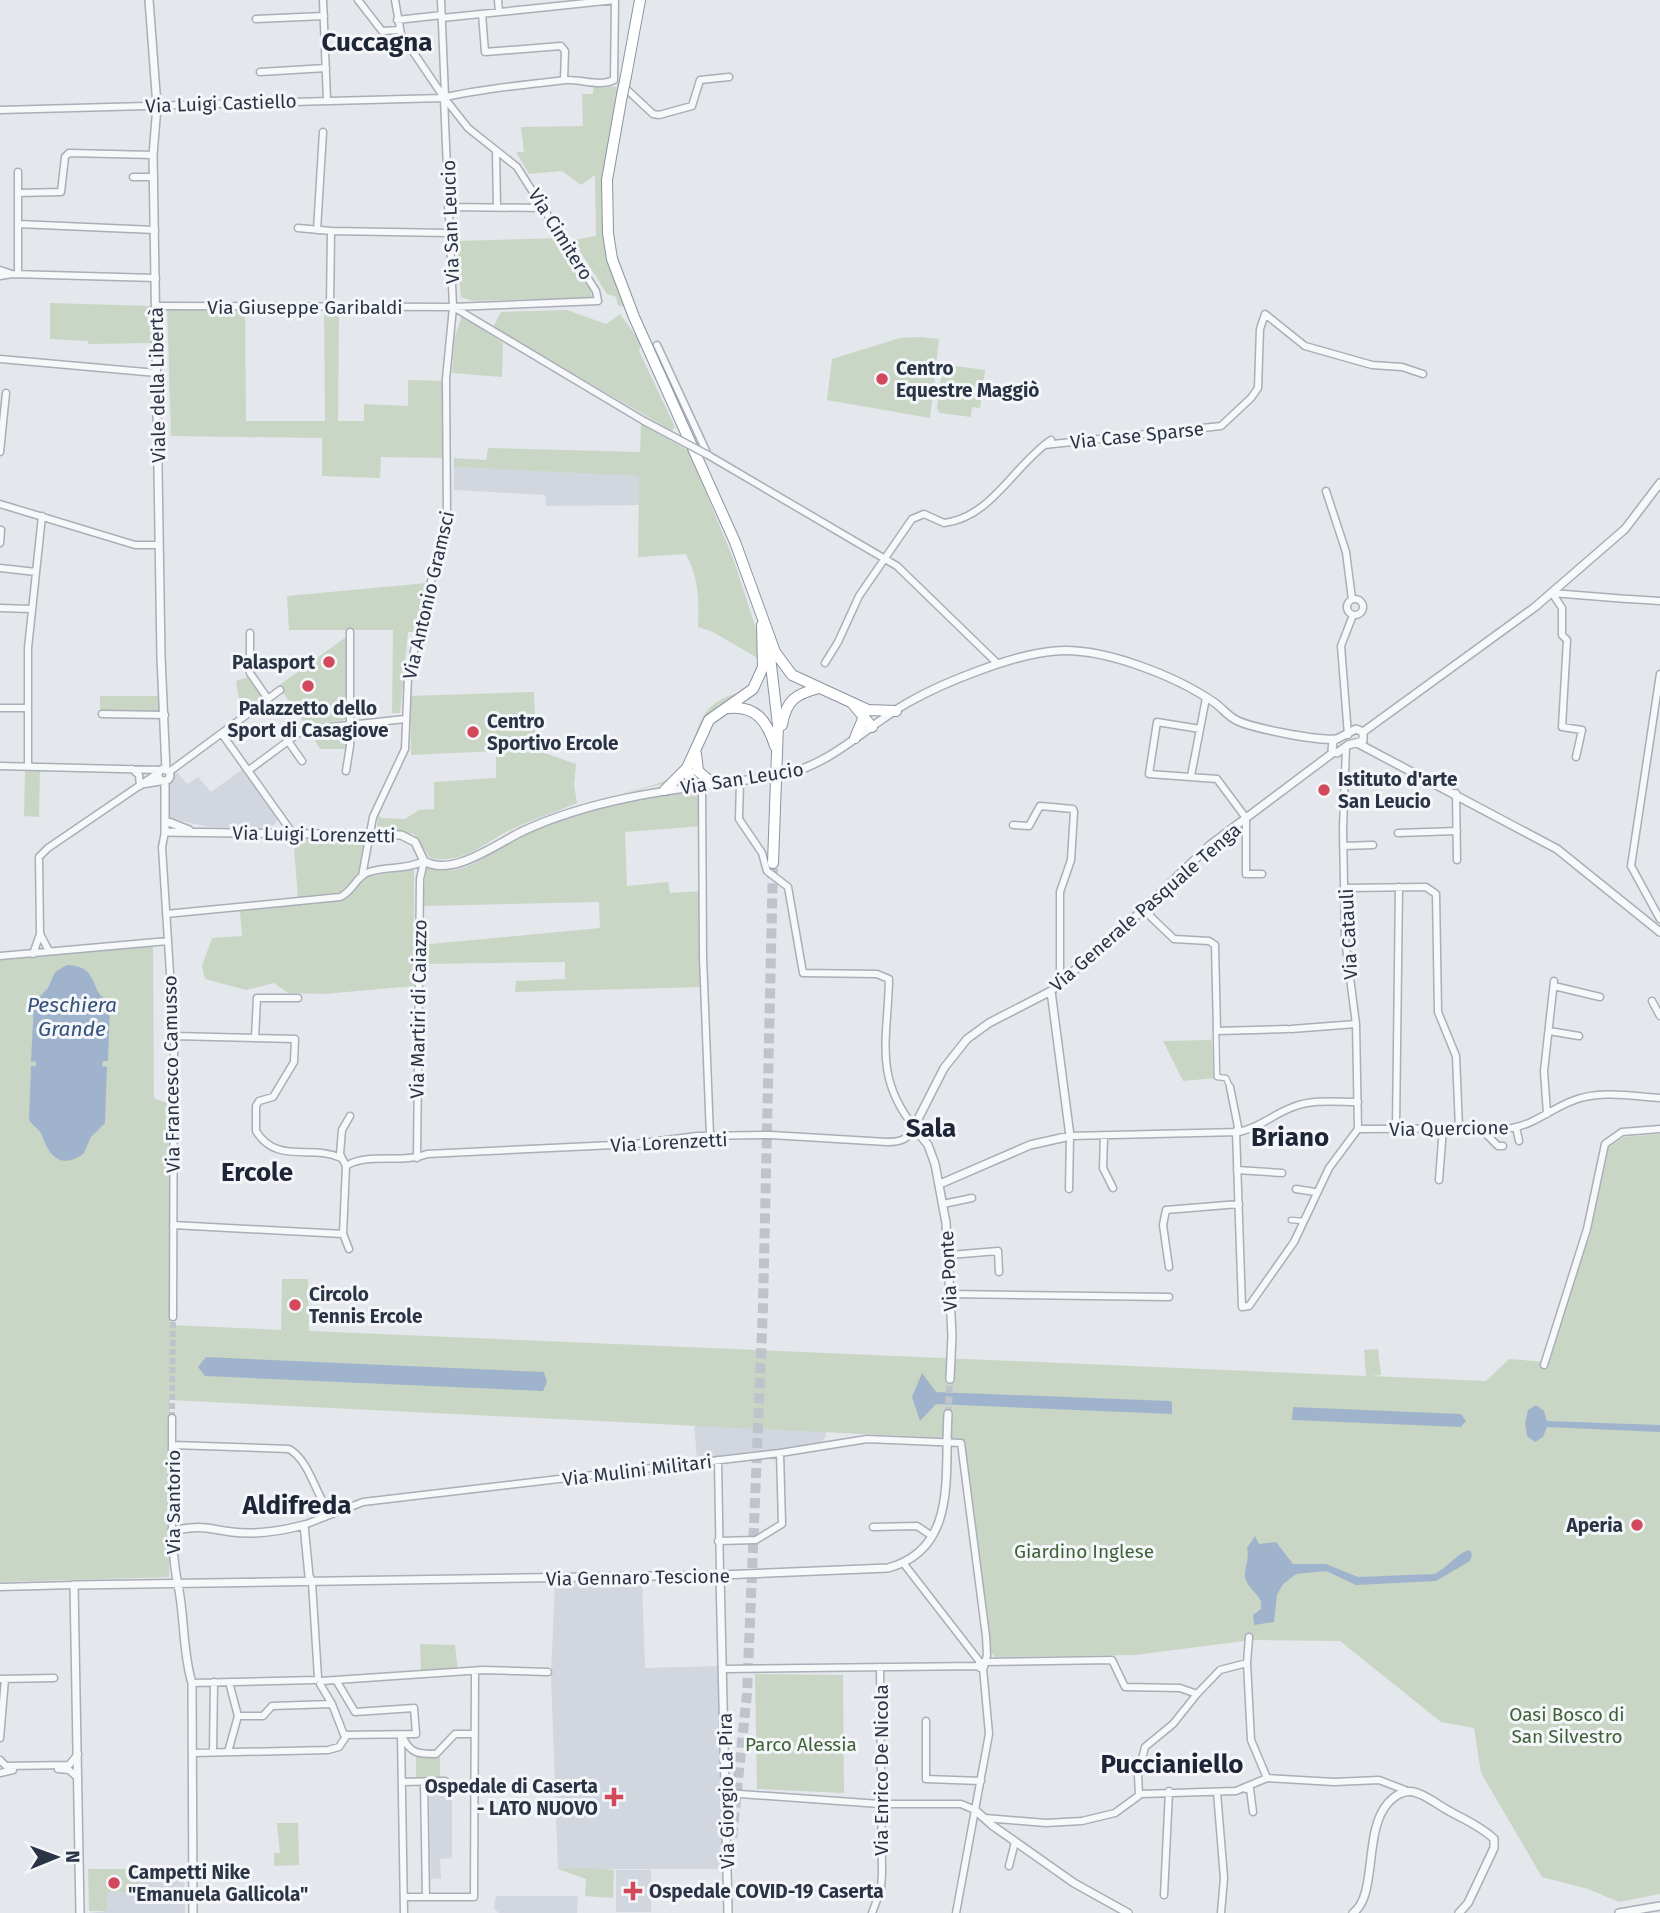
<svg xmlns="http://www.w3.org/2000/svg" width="1660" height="1913" font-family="'Fira Sans',sans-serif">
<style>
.built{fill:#d2d6de}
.green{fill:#c9d6c5}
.water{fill:#9fb4cc}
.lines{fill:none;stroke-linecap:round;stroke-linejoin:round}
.minor-tunnel{stroke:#bfc3cb;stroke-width:6;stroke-dasharray:6 3;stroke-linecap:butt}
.tertiary-tunnel{stroke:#bfc3cb;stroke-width:7;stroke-dasharray:7 3.5;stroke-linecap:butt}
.trunk-tunnel{stroke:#bfc3cb;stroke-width:10;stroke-dasharray:10 5;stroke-linecap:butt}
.pedestrian-casing{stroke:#a9aeb7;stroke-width:7}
.minor-casing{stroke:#a9aeb7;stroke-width:9}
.tertiary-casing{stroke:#a9aeb7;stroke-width:10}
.trunk-casing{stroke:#8b94a3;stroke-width:12}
.pedestrian{stroke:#f7f8fa;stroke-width:4.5}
.minor{stroke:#f7f8fa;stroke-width:6}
.tertiary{stroke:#f7f8fa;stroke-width:7}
.trunk{stroke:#fff;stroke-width:10}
.minor-bridge-casing{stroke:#a9aeb7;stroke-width:9;stroke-linecap:butt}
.tertiary-bridge-casing{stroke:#a9aeb7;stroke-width:10;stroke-linecap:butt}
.trunk-bridge-casing{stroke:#8b94a3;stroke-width:12;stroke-linecap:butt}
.minor-bridge{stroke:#f7f8fa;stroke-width:6}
.tertiary-bridge{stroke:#f7f8fa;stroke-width:7}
.trunk-bridge{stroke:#fff;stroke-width:10}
.poi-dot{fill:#d1495b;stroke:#f4f6f9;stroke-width:2.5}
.labels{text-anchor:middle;stroke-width:6;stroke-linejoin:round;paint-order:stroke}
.street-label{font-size:19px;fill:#2b3445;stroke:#f4f6f9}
.poi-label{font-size:19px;font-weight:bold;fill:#2b3445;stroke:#f4f6f9;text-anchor:start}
.park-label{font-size:19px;fill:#3f6138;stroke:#f4f6f9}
.water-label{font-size:21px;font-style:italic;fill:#34527a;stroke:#f4f6f9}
.district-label{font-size:26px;font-weight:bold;fill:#1d2536;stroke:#f4f6f9}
</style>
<rect width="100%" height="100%" fill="#e4e7ec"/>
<path class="built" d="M454,467L640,476L639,505L546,506L545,495L454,490Z
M243,769L278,819L274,825L262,828L209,827L169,818V783L175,770L187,784L198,777L211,792Z
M694,1425L826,1431V1436L819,1445L697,1458Z
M642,1581L645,1668L719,1666L722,1869H558L551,1675L555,1582Z
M433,1787H452V1858L440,1859L441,1878L431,1879L429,1789Z
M184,1868L185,1913H89L107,1911L106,1892H140L139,1869Z
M616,1870H651V1912H616Z
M496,1896H578L577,1913H499L494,1908Z"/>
<path class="green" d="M594,85L618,87C603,170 591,224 625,305L623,307L618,305L616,297L607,294L573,240L596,236L595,175L581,185L562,171L529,174L516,152H524L521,127L583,126L582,94H593Z
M561,238L590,287L592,298L472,301L461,297L456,241Z
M50,303L152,306V343L88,344V341L50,339Z
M167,306L245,307L246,421H325L324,312L339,311L338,421H364V404L408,406V380L445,381V458L381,457L380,478L322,476V438L171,436Z
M567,310L606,324L620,314L641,343L639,351L675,427L672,431L493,327L501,312Z
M462,315L503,343L502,377L452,373L454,339Z
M920,337L939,339L930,418L827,400L832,359L900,338Z
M948,365L985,370L980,408L972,407L971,417L940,413L937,409L942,370Z
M641,424L689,451L734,561L760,641L761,660L756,681L742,695L709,713L684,769L663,784L624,793C639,788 663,785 675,774C694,758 692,728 708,710C730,686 748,704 761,660L713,632L698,627C699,600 699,579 686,554L638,557L639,476L454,467V458L486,460L488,448L640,452Z
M427,583L413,632H408L400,713H392L393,630H289L287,596Z
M346,637L347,720L306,725L278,686Z
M248,677L263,697L241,712L236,681Z
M534,692L536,750L576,764L574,785L577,803C554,813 528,821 506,832C481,846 461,864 430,858L414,834L381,831L377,828L378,814L381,818L405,819L419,810L434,809V782L496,778V751L411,755L410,696Z
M100,696H158L160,713L100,712Z
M346,728L347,749H320L310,732Z
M25,770L40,771L39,817L24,816Z
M701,789L702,826L625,832L627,886L668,882L670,893L703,891L705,987L515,992L516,981L565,979V962L420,964V945L600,928L599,902L423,906L426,867C456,879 480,860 505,845C565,810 633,800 701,789Z
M293,834L367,836L357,876L346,891L298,899Z
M414,869V986L324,994L288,993L274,983L246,990L205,979L202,966L212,938L242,936L240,911L341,900L350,896L366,877Z
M153,946L154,1098L169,1104L170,1325L281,1330L282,1279H308L309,1331L1366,1376L1364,1350L1378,1349L1381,1375L1371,1376L1486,1381L1509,1359L1548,1362L1591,1231L1609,1147L1624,1137L1660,1134V1894L1619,1902L1588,1889L1542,1877L1481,1773L1474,1728L1441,1722L1340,1641L1252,1640L1135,1655L995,1657L988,1648L964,1439L170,1400L169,1577L0,1582V960Z
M1211,1032L1216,1078L1183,1081L1163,1041L1211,1040Z
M420,1644L455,1645L458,1671L421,1673Z
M755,1674L843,1675L844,1793L757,1789Z
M416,1757H440V1779H416Z
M277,1823H298L299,1865L274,1866V1853H280Z
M588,1868L614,1870L613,1898L585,1896L586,1879L558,1869Z
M88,1869H139L140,1892H107V1911H89Z"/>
<path class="water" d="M67,965C85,966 90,971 97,990C99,995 108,1001 110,1005L108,1061H103L102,1066L107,1067L105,1123L91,1137L84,1153C62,1170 49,1157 42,1135C40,1130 31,1124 29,1120L31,1066H36V1062L31,1061L34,1002L48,988L55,972Z
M206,1357L544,1372L547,1382L543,1391L205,1376L198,1367Z
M922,1373L936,1392L1170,1401L1172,1402V1414L936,1404L920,1421L912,1397Z
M1536,1405L1544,1411L1547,1421L1660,1425V1432L1547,1427L1543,1437L1535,1442L1527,1436L1525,1423L1528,1410Z
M1293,1407L1461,1414L1466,1421L1461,1427L1292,1420Z
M1255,1536L1259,1544L1276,1542L1293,1564H1326L1358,1577L1434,1574C1447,1569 1457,1552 1470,1550L1472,1555L1470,1561L1436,1581L1356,1585L1326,1571L1296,1574L1283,1584L1277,1595L1274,1622L1254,1625L1253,1615L1261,1609V1601C1256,1592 1247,1587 1245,1577C1244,1567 1250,1559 1247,1548Z"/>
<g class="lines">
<path class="minor-tunnel" d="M172,1418L173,1317"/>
<path class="tertiary-tunnel" d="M948,1414L950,1379"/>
<path class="trunk-tunnel" d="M729,1867L747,1694L763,1306L773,863"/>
<defs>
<path id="pedestrian" d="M1216,1028L1217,1077L1226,1078L1230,1087
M1291,1220L1304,1221"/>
<path id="minor" d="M323,0L327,100
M358,0L382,31L400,30
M395,0L401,34L443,96
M441,0L445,96
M498,0L499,12
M482,14L485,52L561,46L565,51L564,80
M442,18L615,0
M256,19L324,16
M397,20L442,15
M260,72L326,68
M614,80L615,0
M622,85L653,114L659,115L692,106L700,80L729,77
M446,97C485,88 525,85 565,80C582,79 599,87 614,80
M0,110L443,98
M496,152L497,207
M133,177H154
M18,193L61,192L65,157L69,153L153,155
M448,207L545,208
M18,224L155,230
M298,228L331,231L330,308
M317,230L323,132
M331,231L449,233
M0,270L12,274L0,276
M12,274L156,278
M18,274V172
M156,306L453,307L598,301L596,291L517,167L468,128L446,100
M455,308L644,421
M657,345L708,455L897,566L998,664
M0,359L157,373
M1044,445L1221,426L1251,398L1258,388L1260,329L1265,314L1305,346L1372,365L1402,367L1423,374
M0,452L6,393
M1326,491L1346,552L1352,599
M0,504L135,545H159
M0,543L1,530
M0,568L36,572
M1552,593L1562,608V635L1567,640L1562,727L1582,730L1576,757
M1552,593L1627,599
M1347 607a8 8 0 1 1 16 0a8 8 0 1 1-16 0Z
M1629,599L1660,601
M0,608L31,609
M250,633V673L268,699
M825,663L838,642L859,596L912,519L924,514L944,523C992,517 1013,466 1051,440
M1660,674L1631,866L1660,919
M0,708H26
M102,714L165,715
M1200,729L1157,722L1149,774L1217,779L1246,818V874H1262
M222,734L291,831
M1348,735L1341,646L1353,615
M288,741L302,761
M0,766L161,770
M28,766V648L42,516
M132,769L139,775L140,786
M249,770L303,730L405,719
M346,771L350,746V632
M169,772L280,690
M1191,776L1206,698
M145,784L163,781
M702,785L703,957L710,1136
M1456,793L1457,860
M1013,825L1029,826L1040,806L1073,809L1074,812L1071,860L1060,892V984
M165,832L162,847L174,1036L173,1317
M1398,833L1457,831
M1343,846L1373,845
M362,876L373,817L405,749L408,676L447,516L446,379L453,307L444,99
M1345,888L1426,887L1436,894L1438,1012L1456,1056L1459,1128
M1147,906L1151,917L1174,939L1209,941L1215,945L1217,1031L1287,1029
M166,914L340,897C353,892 356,876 369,872C387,866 407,870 424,861
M49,951L40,934L39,857L48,848L158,773
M33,954L40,934
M0,956L168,941
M1554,986L1600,997
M1652,1001L1660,1016
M1291,1029L1356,1024
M1549,1031L1579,1036
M174,1036L295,1039L294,1062L273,1097L259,1101L256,1106V1131C277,1165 311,1144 341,1158
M255,1038L257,998H298
M1230,1087L1239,1132
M1547,1114L1544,1071L1554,981
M1396,1127L1399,887
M1516,1127L1519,1141
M1358,1129L1512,1128C1535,1124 1551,1109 1572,1101C1599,1090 1632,1096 1660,1098
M1486,1129L1487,1135L1498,1146H1503
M1236,1131L1242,1307L1249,1306L1294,1242L1329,1168L1358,1129L1356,1024L1345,939L1343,829L1346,747
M1104,1136L1103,1168L1113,1188
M417,1158L420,879L424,861
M346,1166C368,1152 402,1164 427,1154L635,1144L697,1136L771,1135L887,1142C900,1142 908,1140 914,1127C873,1076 888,1038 889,979L877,974L803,973L788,887L767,871L762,853L739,819L740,781
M1237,1170L1282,1173
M1439,1180L1443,1128
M1069,1189L1070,1136L1239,1132C1264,1126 1271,1115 1293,1107C1312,1099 1337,1102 1358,1102
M1296,1189L1315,1192
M943,1204L972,1198
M173,1225L343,1234
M349,1249L343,1234L346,1166L340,1154L342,1130L350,1116
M950,1255L998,1251L999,1272
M1169,1267L1163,1225L1166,1210L1239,1204
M948,1294L1169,1297
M1544,1365L1587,1229L1605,1144L1622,1132L1660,1129
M172,1418V1531
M173,1445L289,1449C310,1461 315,1494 330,1513
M718,1460L720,1575
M304,1525L363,1502L780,1453L867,1439L961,1443L986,1636L987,1655L984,1667L980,1668L979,1663L984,1662
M873,1527L917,1526L932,1536
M718,1541L756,1540L782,1524L780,1453
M904,1564L980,1662
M312,1582L318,1678
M0,1587L74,1585
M984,1662L1112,1660L1125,1687L1180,1688L1197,1694L1220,1670L1247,1663L1251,1740L1267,1778
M1247,1663L1249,1637
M724,1669L979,1666
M0,1679L54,1678
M321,1681L483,1670L548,1672
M192,1683L315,1680
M320,1684L332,1704L344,1735L416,1734L414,1708L355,1712L336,1680
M238,1716H263L272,1706L332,1704
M926,1721V1779L981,1781
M401,1735L404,1913
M0,1738L5,1679
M403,1738C411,1754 419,1754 436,1754L455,1734H475
M213,1752L214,1682
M228,1752L238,1716L229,1682
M193,1753L328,1750L339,1747L347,1735
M0,1760L6,1766L69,1765L78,1754
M58,1769L69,1770L78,1778
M0,1773L13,1770
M402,1782L445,1781
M424,1782L426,1897
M1246,1789H1250L1253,1812
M1217,1792L1224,1878L1221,1913
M726,1793L880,1804H961L975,1810
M1139,1795L1138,1775L1145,1747L1173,1724L1197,1694
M985,1818L1046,1823L1082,1821L1115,1813L1141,1794L1236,1791L1267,1778L1334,1782L1379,1780L1405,1790
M1009,1866L1015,1842
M1164,1895L1169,1791
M404,1897H474L475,1673
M872,1913L881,1889L882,1873L880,1667
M956,1913L989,1734L983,1668"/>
<path id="tertiary" d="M149,0L157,106L153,155L161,657L166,770
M1356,729L1363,732V741L1348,745L1337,753L1332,750L1333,741Z
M1363,732L1535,607L1625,529L1660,483
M1359,744L1557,849L1660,932
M158 775a6 6 0 1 1 12 0a6 6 0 1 1-12 0Z
M786,774C833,763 868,725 909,702C944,682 1015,654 1055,651C1103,647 1176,676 1215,703C1222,708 1228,716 1236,720C1251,728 1317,741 1335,739
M165,781V832L401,835L415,842L424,861C452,878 498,843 523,831C601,795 686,788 770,777
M166,821L189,830
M940,1184L1030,1145L1070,1136L1051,991
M950,1379L952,1335L946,1223L935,1164L928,1145L914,1127L944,1068L967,1039L989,1023L1051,991L1137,915L1210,845L1334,752
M720,1575L728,1913
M975,1810L993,1826L1074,1883L1128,1913
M80,1913L74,1585L720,1575L888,1568C959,1549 944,1472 948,1414
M193,1913L192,1683C182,1650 185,1617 178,1585C174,1567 173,1551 172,1531C202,1525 204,1528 232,1532C255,1535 281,1531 304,1525L309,1576L312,1582
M1353,1913C1378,1895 1363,1831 1388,1803C1408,1781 1423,1795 1444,1808C1460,1818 1480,1825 1494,1839V1848L1468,1903L1459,1913
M1619,1913L1660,1906"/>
<path id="trunk" d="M626,76L640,0
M622,95L607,180L608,233L612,259L634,317L735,542L775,652L792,675L868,710L896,711
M769,648L778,725L773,863
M853,704L872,727
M728,708C756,705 767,721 775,746
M782,725C786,700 796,694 819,688
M855,738L863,719
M696,754L698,771L713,784
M687,768L692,786
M665,790L687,768L709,720L753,689L763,667L762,625"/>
</defs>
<use href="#pedestrian" class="pedestrian-casing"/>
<use href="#minor" class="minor-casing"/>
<use href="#tertiary" class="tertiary-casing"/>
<use href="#trunk" class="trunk-casing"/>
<use href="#pedestrian" class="pedestrian"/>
<use href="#minor" class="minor"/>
<use href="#tertiary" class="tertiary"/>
<use href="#trunk" class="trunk"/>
<defs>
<path id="minor-bridge" d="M644,421L708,455"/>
<path id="tertiary-bridge" d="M770,777L786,774"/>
<path id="trunk-bridge" d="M622,95L626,76"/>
</defs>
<use href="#minor-bridge" class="minor-bridge-casing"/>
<use href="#tertiary-bridge" class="tertiary-bridge-casing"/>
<use href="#trunk-bridge" class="trunk-bridge-casing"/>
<use href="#minor-bridge" class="minor-bridge"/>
<use href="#tertiary-bridge" class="tertiary-bridge"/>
<use href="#trunk-bridge" class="trunk-bridge"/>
</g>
<g class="poi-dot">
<circle cx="882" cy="379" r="7"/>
<circle cx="329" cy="662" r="7"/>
<circle cx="308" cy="686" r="7"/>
<circle cx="473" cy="732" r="7"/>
<circle cx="1324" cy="790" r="7"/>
<circle cx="295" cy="1305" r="7"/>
<circle cx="1637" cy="1525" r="7"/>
<path d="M610.5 1786.5h7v7h7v7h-7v7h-7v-7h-7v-7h7z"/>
<circle cx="114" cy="1883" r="7"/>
<path d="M629.5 1880.5h7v7h7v7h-7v7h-7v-7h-7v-7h7z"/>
</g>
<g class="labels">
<g class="street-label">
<text transform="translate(221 103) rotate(-2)" y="7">Via Luigi Castiello</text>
<text transform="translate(450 222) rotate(-92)" y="7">Via San Leucio</text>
<text transform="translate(561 234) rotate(58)" y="7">Via Cimitero</text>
<text x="305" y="314">Via Giuseppe Garibaldi</text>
<text transform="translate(157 385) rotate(-91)" y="7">Viale della Libertà</text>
<text transform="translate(1137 435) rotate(-6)" y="7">Via Case Sparse</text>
<text transform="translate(428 595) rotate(-77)" y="7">Via Antonio Gramsci</text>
<text transform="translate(742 778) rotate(-9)" y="7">Via San Leucio</text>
<text transform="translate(314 834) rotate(1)" y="7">Via Luigi Lorenzetti</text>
<text transform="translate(1145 907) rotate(-41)" y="7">Via Generale Pasquale Tenga</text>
<text transform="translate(1348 934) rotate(-93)" y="7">Via Catauli</text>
<text transform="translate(418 1009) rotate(-89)" y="7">Via Martiri di Caiazzo</text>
<text transform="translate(171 1074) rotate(-91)" y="7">Via Francesco Camusso</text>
<text transform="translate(1449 1128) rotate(-1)" y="7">Via Quercione</text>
<text transform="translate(669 1142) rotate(-3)" y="7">Via Lorenzetti</text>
<text transform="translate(948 1271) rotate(-93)" y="7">Via Ponte</text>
<text transform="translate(637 1470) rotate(-7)" y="7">Via Mulini Militari</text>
<text transform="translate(173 1502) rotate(-90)" y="7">Via Santorio</text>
<text transform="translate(638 1577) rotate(-1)" y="7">Via Gennaro Tescione</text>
<text transform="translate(881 1770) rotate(-90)" y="7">Via Enrico De Nicola</text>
<text transform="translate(726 1791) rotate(-91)" y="7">Via Giorgio La Pira</text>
</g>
<g class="poi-label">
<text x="896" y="375">Centro<tspan x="896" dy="22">Equestre Maggiò</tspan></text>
<text x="315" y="669" text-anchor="end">Palasport</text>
<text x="308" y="715" text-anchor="middle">Palazzetto dello<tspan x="308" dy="22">Sport di Casagiove</tspan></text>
<text x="487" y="728">Centro<tspan x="487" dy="22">Sportivo Ercole</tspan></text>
<text x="1338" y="786">Istituto d'arte<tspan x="1338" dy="22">San Leucio</tspan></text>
<text x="309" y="1301">Circolo<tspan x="309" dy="22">Tennis Ercole</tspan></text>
<text x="1623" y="1532" text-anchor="end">Aperia</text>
<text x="598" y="1793" text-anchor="end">Ospedale di Caserta<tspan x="598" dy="22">- LATO NUOVO</tspan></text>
<text x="128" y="1879">Campetti Nike<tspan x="128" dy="22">"Emanuela Gallicola"</tspan></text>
<text x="649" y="1898">Ospedale COVID-19 Caserta</text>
</g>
<g class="park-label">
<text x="1084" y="1558">Giardino Inglese</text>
<text x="1567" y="1721">Oasi Bosco di<tspan x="1567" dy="22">San Silvestro</tspan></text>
<text x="801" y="1751">Parco Alessia</text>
</g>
<g class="water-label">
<text x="72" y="1012">Peschiera<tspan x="72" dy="24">Grande</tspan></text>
</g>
<g class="district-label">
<text x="377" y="51">Cuccagna</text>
<text x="931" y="1137">Sala</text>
<text x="1290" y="1146">Briano</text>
<text x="257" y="1181">Ercole</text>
<text x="297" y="1514">Aldifreda</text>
<text x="1172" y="1773">Puccianiello</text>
</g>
</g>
<g transform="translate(56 1857) rotate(89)" stroke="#f4f6f9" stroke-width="5" paint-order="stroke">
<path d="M0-5L12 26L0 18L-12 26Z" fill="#2b3445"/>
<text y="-10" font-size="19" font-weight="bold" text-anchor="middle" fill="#2b3445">N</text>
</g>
</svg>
